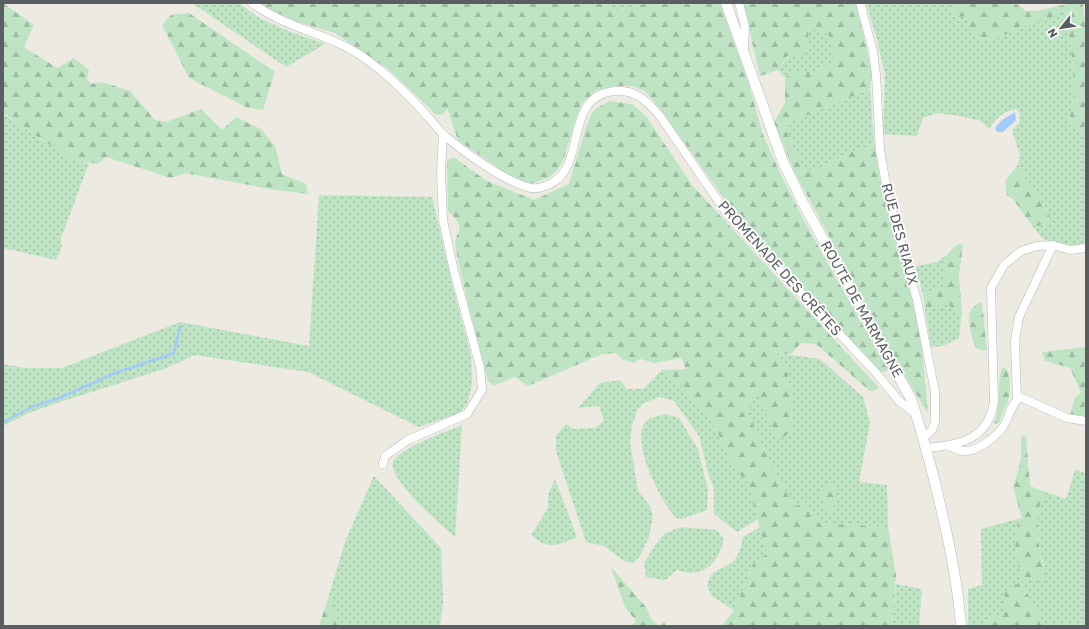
<svg xmlns="http://www.w3.org/2000/svg" width="1089" height="629" font-family="'Golos Text',sans-serif">
<style>
.grass{fill:url(#grass-dots)}
.forest{fill:url(#forest-firs)}
.water{fill:#a1cafd}
.lines{fill:none;stroke-linecap:round;stroke-linejoin:round}
.stream{stroke:#a1cafd;stroke-width:2.5}
.minor-casing{stroke:#b7b9be;stroke-width:9}
.tertiary-casing{stroke:#b7b9be;stroke-width:11}
.minor{stroke:#fff;stroke-width:8}
.tertiary{stroke:#fff;stroke-width:10}
.labels{text-anchor:middle;stroke-width:3.5;stroke-linejoin:round;paint-order:stroke}
.street-label{font-size:14px;fill:#5a5d62;stroke:#fff}
</style>
<defs>
<pattern id="grass-dots" width="8" height="8" patternUnits="userSpaceOnUse"><rect width="8" height="8" fill="#bee4c3"/><path d="M2 2h.1M6 6h.1" fill="none" stroke="#9dbca2" stroke-width="1.8" stroke-linecap="round"/></pattern>
<pattern id="forest-firs" width="22" height="20" patternUnits="userSpaceOnUse"><rect width="22" height="20" fill="#bee4c3"/><path d="M5 1l3.5 6h-7zM16 11l3.5 6h-7z" fill="#9dbca2"/></pattern>
</defs>
<rect width="100%" height="100%" fill="#edebe1"/>
<path class="grass" d="M192,3H239L259,18L286,30L325,44L286,67Z
M603,3H648L616,11Z
M866,3H957L952,11L956,18L965,16L978,39L996,38L1065,11L1072,58L1074,97L1068,124L1076,130L1086,132V243C1078,247 1054,244 1045,240C1040,237 1036,230 1032,226L1047,225V210L1025,178L1018,165L1020,155L1012,130L1019,123L1020,114L1016,109C1002,112 997,117 989,129L981,121L959,116L937,113L923,118L917,136L883,134L885,75L877,39Z
M817,28L829,35L835,62L814,71L793,72L785,78L778,70L808,32Z
M870,89L874,142L804,173L784,124Z
M5,115L72,160L89,163L61,238L62,247L56,260L3,248V118Z
M319,195L432,197L453,288L471,355L472,383L468,402L460,413L419,427L308,372L195,355L164,369L57,403L29,413L3,426V364L25,368H62L180,322L309,346Z
M946,255L944,269V286L923,294L915,266L937,262Z
M949,304L953,313L962,312L959,338L943,346L931,347L925,309Z
M776,353L820,359L863,397L870,423L859,482L887,485L888,527L819,523L806,502L794,507L766,453L747,410L757,392L769,423L779,438L790,434L792,411L787,364Z
M662,370L667,378L679,383L708,413L735,469L749,484L758,519L737,532L714,514V488L708,473L699,436L674,401L660,397L644,403L638,409L632,425L630,442L638,491L650,506L653,516L649,537L640,556L633,563L624,561L604,546L586,542L556,451V436L566,424L573,429L595,428L604,421L599,406L578,408L600,383L620,380L627,389H643Z
M666,414L679,418L698,449L708,490L707,510L682,519L676,518C661,501 632,446 644,424C648,417 658,416 666,414Z
M462,425L455,537C443,526 383,476 394,460C403,447 446,432 462,425Z
M1075,470L1086,473V626H1044L1021,581L1006,601L1004,613L989,619L987,626H968V589L982,585L981,529L1017,519L1018,534L1015,543L1044,566C1038,539 1031,518 1046,492L1066,499Z
M374,476L441,548L443,602L440,626H339L329,595L346,539Z
M555,479L577,537C557,546 548,550 531,535L548,508V495Z
M681,527L717,530L724,540C720,556 711,571 693,573C688,574 682,571 677,570L665,580L646,577L644,563L656,544L665,533Z
M760,527L767,555L754,562L734,610L713,597L707,586C712,568 718,572 731,563C739,558 741,546 743,537Z
M896,584L922,589L919,626H892Z"/>
<path class="forest" d="M3,3L34,25L24,47L57,68L74,58L89,70L87,79L91,84L102,82L130,91L155,120L166,122L201,109L222,130L236,117L261,129L275,146L282,174L306,184L308,194L276,190L185,173L171,178L106,157L98,164L72,160L3,113Z
M260,3H603L616,11L648,3H720L748,81L763,135L781,175L803,219L888,370L881,373L734,212L661,110L645,91L631,86H615L597,90L582,103L576,118L563,161L558,169L550,177L531,184L508,175L458,140L447,108L443,114L437,115L388,69L335,33L295,21L267,8Z
M743,3H856L872,72L870,89L784,124L804,173L874,142L879,174L889,215L913,296L923,357L928,414L895,359L794,171L774,122L785,103V78L793,72L814,71L835,62L829,35L817,28L808,32L810,52L788,56L778,70L760,76Z
M957,3H1015L1026,11H1036L1073,3H1083L1086,36V132L1076,130L1068,124L1074,97L1072,58L1065,12L996,38L978,39L965,16L955,18L952,11Z
M189,13L275,72L263,110L248,108L189,78L162,25L171,15Z
M609,101L632,104L646,116L692,185L879,388L871,392L816,344L801,343L791,354L776,353L787,364L792,411L790,433L780,439L769,423L757,393L747,410L766,453L794,507L806,502L819,523L888,527L896,576L892,626H722L734,610L754,562L767,554L748,484L735,469L708,413L679,383L667,378L662,370L686,369L681,358L654,363L641,359L633,363L622,359L616,353L602,354L528,386L514,377L494,386L488,381C477,337 465,294 456,250C452,228 471,233 448,211L447,160L454,157L485,180L534,200L569,184L586,127L594,110Z
M1018,165C1028,184 1043,200 1051,220L1047,225L1032,226L1013,199L1007,195L1005,181Z
M959,244L963,245L959,276L962,312L952,313L949,304L925,309L923,294L944,286C944,268 941,254 959,244Z
M982,302L987,351L977,349C972,341 967,321 970,312C972,307 977,304 982,302Z
M1086,347V417L1070,414L1075,398L1081,392L1070,368L1045,361L1042,352Z
M1002,368L1007,369C1014,391 1008,403 998,424L994,423C1002,406 996,386 1002,368Z
M1021,435L1026,437L1030,486L1046,492C1028,523 1042,547 1045,580L1021,581L1044,626H987L989,619L1004,613L1006,601L1004,593L1021,581L1015,543L1018,534L1017,519L1022,518L1013,488L1021,459Z
M828,484H835L837,492L833,511L826,509L820,493Z
M611,567L646,607L652,620L659,626L664,622L666,626H631L636,621L625,607Z
M329,595L339,626H319Z"/>
<path class="water" d="M1015,112L1016,120L1003,132H997L995,128L1002,120Z"/>
<g class="lines">
<path class="stream" d="M3,422L34,406L57,399L115,373L174,353L180,327"/>
<defs>
<path id="minor" d="M252,3C279,23 310,30 340,44C354,50 368,60 380,70C398,84 413,100 428,117C433,122 438,130 444,135C464,152 505,182 531,188C536,189 543,187 548,185C589,169 561,96 615,91C635,89 648,102 660,116L728,215L878,375L899,401L917,415
M739,3L745,27L744,50
M860,3L873,51L876,75L880,150L888,196L917,300L935,392V422L932,430L923,438
M1017,400L1015,341L1019,317L1053,245
M949,446C953,447 959,451 964,451C977,452 996,437 1003,427C1010,417 1010,405 1020,397L1067,418L1086,421
M926,448C959,445 989,440 994,401L991,288L1004,265L1021,251L1037,246L1053,245L1070,250L1086,248
M383,464L385,456L408,440L467,414L482,390L480,367L454,271L443,220L441,172L443,134"/>
<path id="tertiary" d="M726,3L783,162L803,203L910,397C919,420 924,443 931,467C944,519 957,573 961,626"/>
</defs>
<use href="#minor" class="minor-casing"/>
<use href="#tertiary" class="tertiary-casing"/>
<use href="#minor" class="minor"/>
<use href="#tertiary" class="tertiary"/>
</g>
<g class="labels">
<g class="street-label">
<text transform="translate(900 234) rotate(75)" y="5">RUE DES RIAUX</text>
<text transform="translate(780 268) rotate(48)" y="5">PROMENADE DES CRÊTES</text>
<text transform="translate(862 309) rotate(61)" y="5">ROUTE DE MARMAGNE</text>
</g>
</g>
<rect width="1089" height="629" fill="none" stroke="#5a5d62" stroke-width="8"/>
<g transform="translate(1061 28) rotate(240)" stroke="#ffffff" stroke-width="3" paint-order="stroke">
<path d="M0-3L7 15L0 10L-7 15Z" fill="#5a5d62"/>
<text y="-6" font-size="11" font-weight="bold" text-anchor="middle" fill="#5a5d62">N</text>
</g>
</svg>
